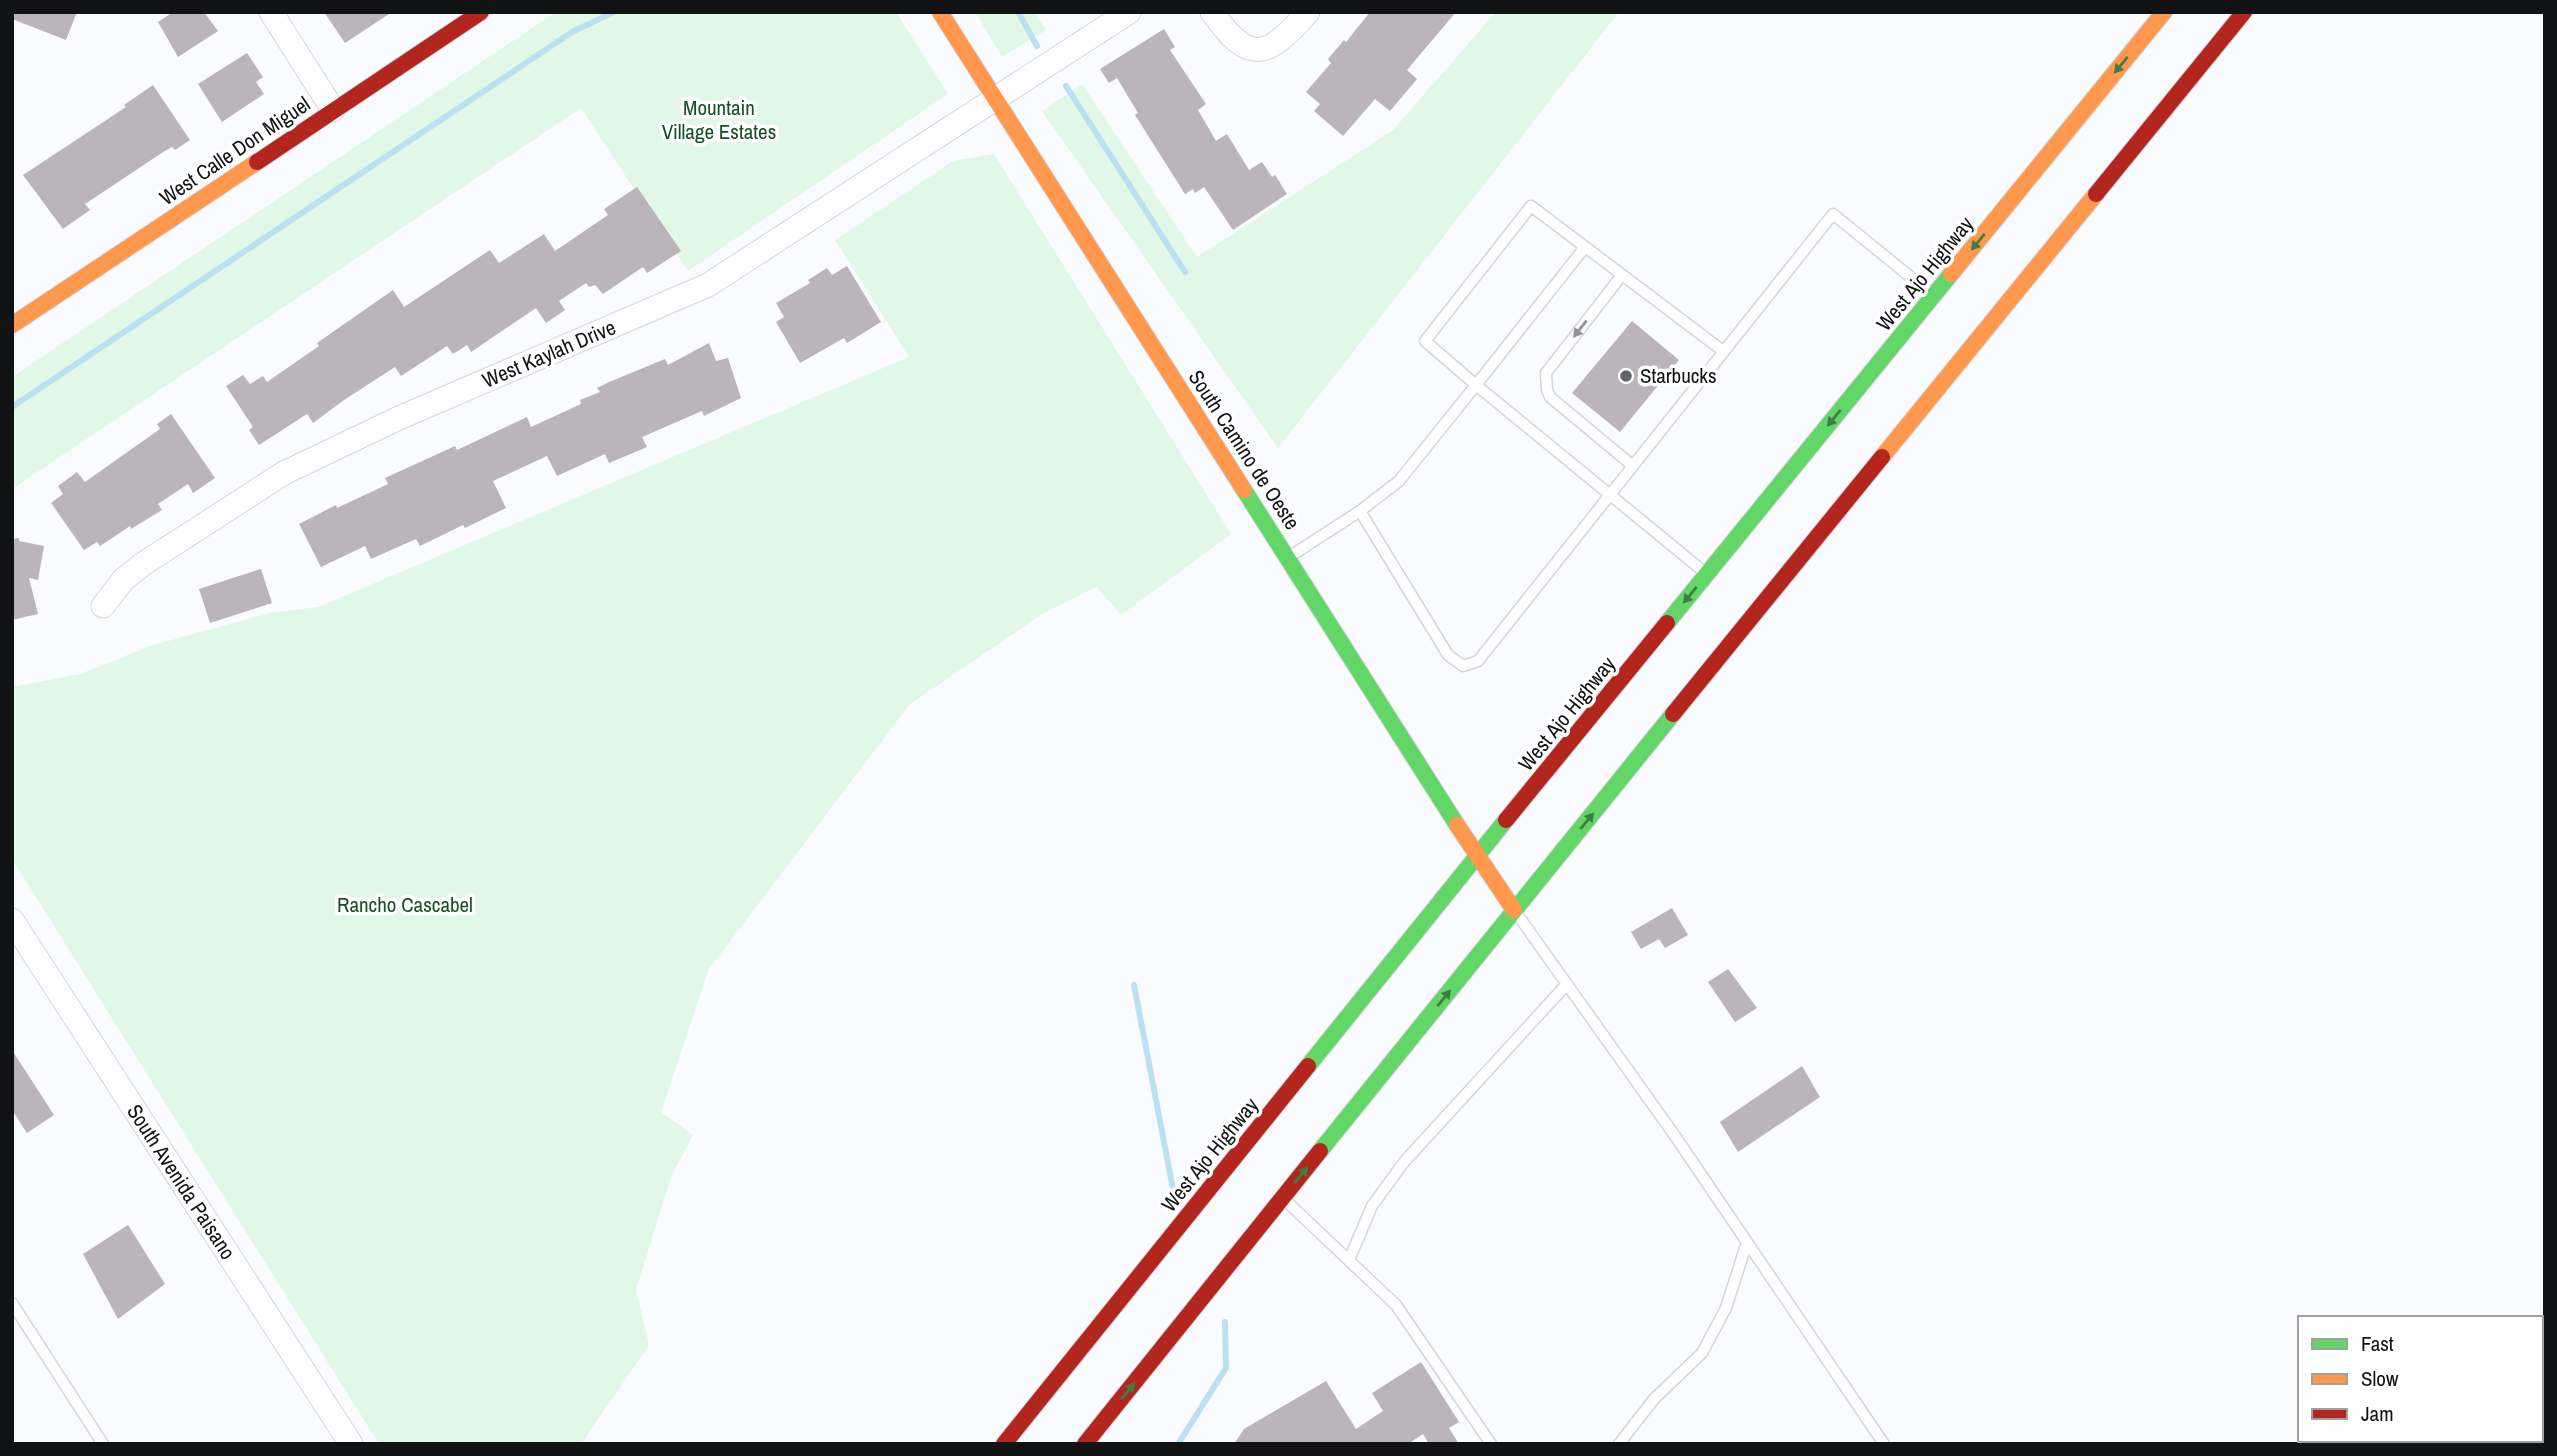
<svg xmlns="http://www.w3.org/2000/svg" width="2557" height="1456" font-family="'Archivo Narrow',sans-serif">
<style>
.green{fill:#e2f8e7}
.lines{fill:none;stroke-linecap:round;stroke-linejoin:round}
.stream{stroke:#bae0f3;stroke-width:6}
.building{fill:#bbb4bb}
.lane-casing{stroke:#d5d6d9;stroke-width:13}
.street-casing{stroke:#d5d6d9;stroke-width:25}
.fast-casing{stroke:#d5d6d9;stroke-width:18}
.slow-casing{stroke:#d5d6d9;stroke-width:18}
.jam-casing{stroke:#d5d6d9;stroke-width:18}
.lane{stroke:#fefeff;stroke-width:10}
.street{stroke:#fefeff;stroke-width:23}
.fast{stroke:#63d668;stroke-width:16}
.slow{stroke:#ff974d;stroke-width:16}
.jam{stroke:#b3261e;stroke-width:16}
.oneway{fill:#3e7e42}
.oneway2{fill:#939495}
.poi-dot{fill:#626466;stroke:#fff;stroke-width:2.5}
.labels{text-anchor:middle;stroke-width:7;stroke-linejoin:round;paint-order:stroke}
.park-label{font-size:21px;fill:#145023;stroke:#fff}
.street-label{font-size:21px;fill:#111214;stroke:#fff}
.poi-label{font-size:21px;fill:#111214;stroke:#fff;text-anchor:start}
</style>
<rect width="100%" height="100%" fill="#f9fbfe"/>
<path class="green" d="M556,12H896L948,94L688,271L581,108L12,489V377Z
M975,12H1035L1046,30L1002,57Z
M1496,12H1619L1278,448L1042,111L1082,84L1197,257L1393,130Z
M994,154L1231,534L1121,615L1097,587L1044,613L910,704L709,969L661,1112L693,1135L671,1177L636,1290L649,1345L581,1444H379L12,859V687L80,674L150,646L270,613L318,607L909,357L835,240L953,161Z"/>
<g class="lines">
<path class="stream" d="M1018,12L1037,46
M1066,86L1185,272
M12,407L572,32L614,12
M1134,985L1173,1189
M1178,1444L1226,1368L1225,1322"/>
</g>
<path class="building" d="M12,12H77L66,40L12,19Z
M173,12H204L218,31L178,57L158,22Z
M324,12H392L345,43Z
M1370,12H1456L1407,70L1417,79L1390,111L1375,99L1343,136L1314,111L1320,104L1306,92L1331,63L1328,59L1344,40L1346,42Z
M1164,29L1175,47L1170,50L1206,104L1198,110L1216,141L1227,134L1249,170L1262,162L1272,177L1275,175L1287,194L1233,230L1204,187L1195,193L1193,189L1185,194L1135,115L1138,113L1117,78L1109,83L1100,69Z
M247,53L263,77L256,82L264,94L222,122L198,84Z
M153,85L190,140L175,150L172,147L163,152L85,204L90,210L63,229L23,175L126,107L124,105Z
M637,187L681,251L647,273L643,267L603,294L595,285L589,287L586,283L559,301L565,310L546,323L536,308L471,352L467,345L453,354L447,346L401,376L395,367L344,400L313,423L307,414L259,445L249,430L253,427L226,386L243,375L250,384L263,376L267,382L319,346L317,343L393,290L404,307L490,250L499,263L544,234L555,251L608,215L604,209Z
M847,266L881,322L847,343L844,338L800,363L776,322L784,317L776,303L810,283L808,280L827,268L832,275Z
M1632,321L1679,360L1620,432L1572,393Z
M709,343L716,361L728,358L741,398L704,416L702,411L642,437L647,447L609,463L605,454L557,476L547,456L493,481L506,508L465,528L463,525L420,546L416,539L371,559L365,546L321,567L299,524L336,505L337,508L388,484L385,478L455,446L457,450L527,417L531,427L581,404L580,400L600,392L597,388L609,382L665,359L668,365Z
M171,414L215,478L193,493L188,484L158,504L162,510L131,529L130,526L100,546L97,542L84,550L51,503L63,494L58,486L77,472L85,482L160,429L157,424Z
M19,538V541L44,546L38,580L29,578L38,614L12,620V539Z
M261,569L272,603L210,623L199,589Z
M1672,908L1688,935L1665,948L1659,939L1641,949L1631,932Z
M1728,969L1757,1008L1735,1022L1708,982Z
M12,1050L54,1115L27,1133L12,1110Z
M1802,1066L1820,1097L1738,1152L1720,1122Z
M128,1225L165,1284L118,1319L83,1254Z
M1421,1362L1459,1422L1449,1428L1459,1444H1429L1423,1434L1408,1444H1234L1244,1429L1326,1381L1356,1429L1383,1411L1372,1393Z"/>
<g class="lines">
<defs>
<path id="lane" d="M1585,247L1476,385L1425,341L1531,206L1723,351
M1622,275L1546,373L1547,390L1550,397L1633,466
M1360,511L1399,481L1476,385L1703,571
M1289,557L1360,511L1448,655L1463,666L1478,661L1833,214L1929,292
M1517,914L1675,1136L1884,1444
M1285,1200L1396,1305L1491,1444
M1349,1260L1372,1206L1404,1162L1567,984
M12,1303L103,1444
M1619,1444L1654,1399L1702,1353L1726,1308L1747,1242"/>
<path id="street" d="M271,12L333,110
M1212,12C1250,66 1267,58 1308,12
M103,606L123,580L143,564L284,473L399,418L708,285L1129,12
M12,920L351,1444"/>
<path id="fast" d="M1244,490L1457,825
M1667,623L1951,274
M1308,1066L1506,820
M1320,1151L1673,714"/>
<path id="slow" d="M940,12L1244,490
M1951,274L2164,12
M12,325L257,162
M1882,457L2096,194
M1457,825L1514,910"/>
<path id="jam" d="M257,162L481,12
M2096,194L2244,12
M1673,714L1882,457
M1506,820L1667,623
M1004,1444L1308,1066
M1085,1444L1320,1151"/>
</defs>
<use href="#lane" class="lane-casing"/>
<use href="#street" class="street-casing"/>
<use href="#fast" class="fast-casing"/>
<use href="#slow" class="slow-casing"/>
<use href="#jam" class="jam-casing"/>
<use href="#lane" class="lane"/>
<use href="#street" class="street"/>
<use href="#fast" class="fast"/>
<use href="#slow" class="slow"/>
<use href="#jam" class="jam"/>
</g>
<defs><path id="oneway-solid" d="M-6-.8H1V-3.2L6.5 0L1 3.2V.8H-6Z" transform="scale(1.75)"/></defs>
<g class="oneway">
<use href="#oneway-solid" transform="translate(2121 65) rotate(129)"/>
<use href="#oneway-solid" transform="translate(1978 242) rotate(129)"/>
<use href="#oneway-solid" transform="translate(1834 418) rotate(129)"/>
<use href="#oneway-solid" transform="translate(1690 595) rotate(129)"/>
<use href="#oneway-solid" transform="translate(1587 821) rotate(-51)"/>
<use href="#oneway-solid" transform="translate(1444 998) rotate(-51)"/>
<use href="#oneway-solid" transform="translate(1301 1175) rotate(-51)"/>
<use href="#oneway-solid" transform="translate(1128 1391) rotate(-51)"/>
</g>
<use class="oneway2" href="#oneway-solid" transform="translate(1580 329) rotate(128)"/>
<circle class="poi-dot" cx="1626" cy="376" r="7"/>
<g class="labels">
<g class="park-label">
<text x="719" y="115">Mountain<tspan x="719" dy="24">Village Estates</tspan></text>
<text x="405" y="912">Rancho Cascabel</text>
</g>
<g class="street-label">
<text transform="translate(235 151) rotate(-34)" y="7">West Calle Don Miguel</text>
<text transform="translate(1925 274) rotate(-51)" y="7">West Ajo Highway</text>
<text transform="translate(549 354) rotate(-23)" y="7">West Kaylah Drive</text>
<text transform="translate(1244 450) rotate(57)" y="7">South Camino de Oeste</text>
<text transform="translate(1567 714) rotate(-51)" y="7">West Ajo Highway</text>
<text transform="translate(1210 1155) rotate(-51)" y="7">West Ajo Highway</text>
<text transform="translate(181 1182) rotate(57)" y="7">South Avenida Paisano</text>
</g>
<g class="poi-label">
<text x="1640" y="383">Starbucks</text>
</g>
</g>
<rect width="2557" height="1456" fill="none" stroke="#111214" stroke-width="28"/>
<rect x="2298" y="1316" width="245" height="126" fill="#ffffff" stroke="#a0a0a1" stroke-width="2"/>
<rect x="2312" y="1339" width="35" height="10" fill="#63d668" stroke="#a0a0a1" stroke-width="2"/>
<text x="2361" y="1351" font-size="21" fill="#111214">Fast</text>
<rect x="2312" y="1374" width="35" height="10" fill="#ff974d" stroke="#a0a0a1" stroke-width="2"/>
<text x="2361" y="1386" font-size="21" fill="#111214">Slow</text>
<rect x="2312" y="1409" width="35" height="10" fill="#b3261e" stroke="#a0a0a1" stroke-width="2"/>
<text x="2361" y="1421" font-size="21" fill="#111214">Jam</text>
</svg>
